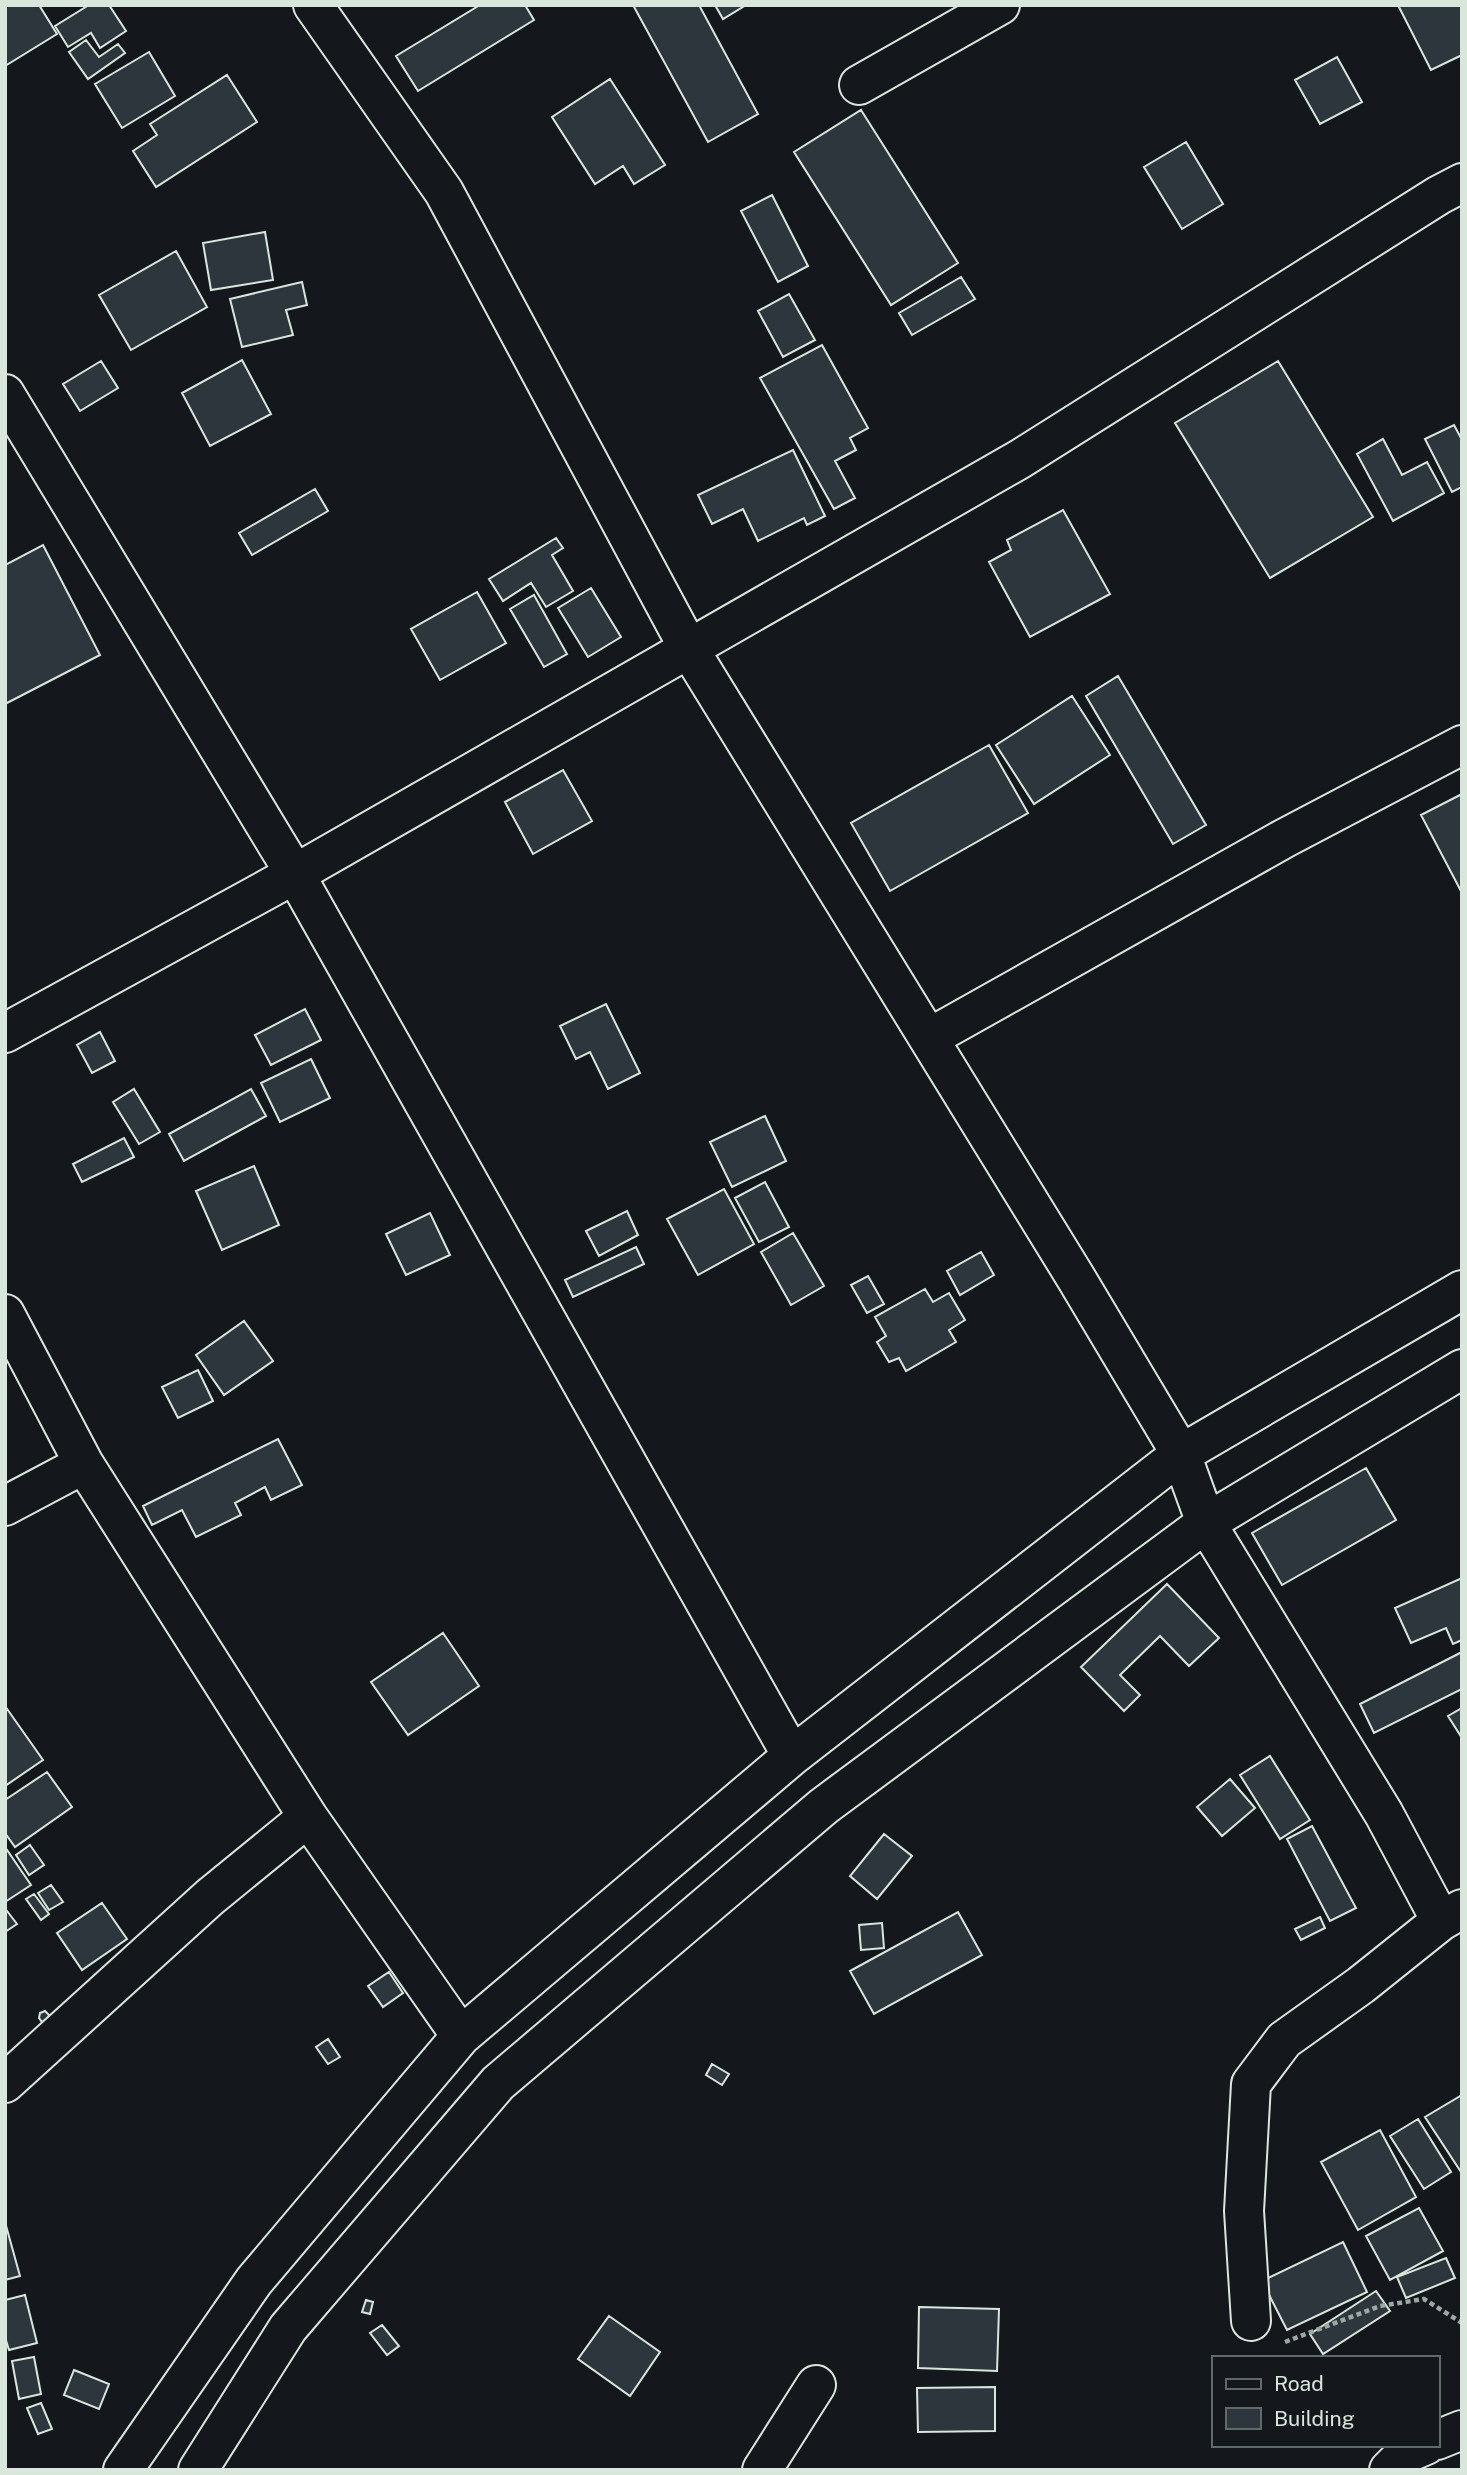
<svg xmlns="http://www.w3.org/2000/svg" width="1467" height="2475" font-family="'Public Sans',sans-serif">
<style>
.building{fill:#2c363c;stroke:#d8e6dc;stroke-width:2}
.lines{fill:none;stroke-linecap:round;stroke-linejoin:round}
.minor-casing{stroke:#d8e6dc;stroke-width:42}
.path{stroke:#9da8a2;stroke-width:4.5;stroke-dasharray:5 3.5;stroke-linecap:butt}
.minor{stroke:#14181c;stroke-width:38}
</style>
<rect width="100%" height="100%" fill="#14181c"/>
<path class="building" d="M5,5H39L57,34L5,66Z
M89,5H109L126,31L100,48L91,33L68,47L55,26Z
M480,5H525L534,20L418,91L396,56Z
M633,5H699L758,114L708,142Z
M715,5H746L723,19Z
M1402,5H1462V55L1431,70L1399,7Z
M86,40L99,57L118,44L125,53L88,79L69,52Z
M149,52L175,96L122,128L95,84Z
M1337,57L1362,102L1320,124L1295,80Z
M227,75L257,122L156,187L133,151L157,135L150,124Z
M610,79L665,165L634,184L623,166L595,184L552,117Z
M861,110L958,263L891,305L794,152Z
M1186,142L1223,204L1182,229L1144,167Z
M772,195L808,266L778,282L741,211Z
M265,232L273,280L211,290L203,243Z
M176,251L207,307L131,350L99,295Z
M961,277L975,299L912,335L899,313Z
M302,282L307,305L286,310L293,335L242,347L230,299Z
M789,294L815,340L783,357L758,311Z
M822,345L868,428L850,438L856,450L835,461L855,498L834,509L760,378Z
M242,360L271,414L210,446L182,393Z
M101,361L118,388L80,411L63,384Z
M1278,361L1373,517L1270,578L1175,423Z
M1454,425L1462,440V487L1452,492L1425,439Z
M1383,439L1402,475L1427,462L1444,493L1393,521L1357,454Z
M793,450L825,516L807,525L804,518L758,541L743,509L712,524L698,495Z
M315,489L328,511L252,555L239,533Z
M1063,510L1110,594L1030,637L989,562L1011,550L1007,540Z
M556,538L563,548L552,555L573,591L546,607L531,583L503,601L489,579Z
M43,545L100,655L5,704V565Z
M591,588L621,637L588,657L558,608Z
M477,592L506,643L440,680L411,629Z
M534,595L567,654L544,667L510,609Z
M1118,676L1206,825L1173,844L1086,696Z
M1072,696L1110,755L1034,804L996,745Z
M989,745L1028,813L890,891L851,823Z
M563,770L592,821L533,854L505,802Z
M1462,794V893L1421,815Z
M606,1004L640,1073L608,1089L590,1052L576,1059L560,1026Z
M305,1009L321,1040L271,1065L255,1035Z
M100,1032L115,1061L92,1073L77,1045Z
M311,1059L330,1098L280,1122L261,1083Z
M134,1089L160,1132L139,1144L113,1102Z
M251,1089L266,1116L184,1161L169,1134Z
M765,1116L786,1161L732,1187L710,1142Z
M124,1138L134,1157L82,1182L73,1164Z
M254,1166L279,1225L222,1250L196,1191Z
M765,1182L789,1227L759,1242L735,1198Z
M724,1189L754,1244L698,1275L667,1219Z
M627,1211L638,1235L599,1256L586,1231Z
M430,1213L450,1255L406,1275L386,1234Z
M793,1233L824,1286L791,1305L761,1252Z
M636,1247L644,1264L573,1297L565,1280Z
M981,1252L994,1275L960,1295L947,1271Z
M868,1276L884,1304L867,1313L851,1285Z
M925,1289L933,1302L949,1293L965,1320L949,1330L956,1342L906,1371L899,1358L889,1362L877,1342L886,1336L875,1317Z
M244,1321L273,1361L224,1395L196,1355Z
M198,1370L213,1401L178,1418L162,1387Z
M278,1439L302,1485L271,1500L265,1487L235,1503L241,1515L196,1537L182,1510L152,1525L143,1506Z
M1366,1468L1396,1520L1282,1585L1252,1533Z
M1462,1578V1640L1453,1644L1446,1628L1411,1643L1395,1608Z
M1167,1584L1219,1638L1189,1666L1160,1636L1120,1675L1140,1695L1124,1711L1081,1667Z
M443,1633L479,1686L408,1735L371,1682Z
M1462,1652V1689L1374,1733L1360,1704Z
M5,1706L43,1760L5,1786Z
M1462,1708V1738L1448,1716Z
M1270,1756L1310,1820L1280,1839L1240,1775Z
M47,1772L72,1807L15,1847L5,1833V1800Z
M1230,1779L1255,1808L1222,1836L1197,1807Z
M1312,1826L1356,1908L1330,1921L1287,1839Z
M884,1834L912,1856L877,1899L850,1876Z
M30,1845L44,1865L29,1875L16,1855Z
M5,1847L31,1885L5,1902Z
M51,1885L63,1902L49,1910L38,1893Z
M34,1894L49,1914L41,1920L26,1899Z
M102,1903L127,1939L82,1970L57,1933Z
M7,1911L17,1924L5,1932V1913Z
M958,1912L982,1955L874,2014L850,1971Z
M1320,1917L1325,1928L1301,1940L1295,1929Z
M882,1923L884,1948L861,1950L859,1925Z
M389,1972L403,1993L383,2007L368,1986Z
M45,2011L49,2015L48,2020L42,2022L39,2018L40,2013Z
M328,2039L340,2057L328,2064L316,2047Z
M712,2064L729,2074L722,2085L706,2075Z
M1462,2095V2171L1461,2172L1425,2117Z
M1418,2119L1451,2172L1424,2189L1390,2136Z
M1380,2130L1416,2197L1358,2230L1321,2162Z
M1419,2208L1443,2251L1390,2280L1366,2236Z
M5,2222L20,2276L5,2280Z
M1343,2242L1367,2292L1287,2330L1262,2281Z
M1446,2258L1455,2278L1406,2298L1397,2277Z
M1376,2291L1390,2311L1323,2354L1310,2334Z
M25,2295L37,2343L9,2350L5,2337V2300Z
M366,2300L373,2302L370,2314L362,2312Z
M919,2307L999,2309L997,2371L918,2368Z
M609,2316L660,2352L630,2396L578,2359Z
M382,2325L399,2346L387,2355L370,2333Z
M34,2357L41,2394L19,2399L12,2361Z
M74,2370L109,2384L99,2409L64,2395Z
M995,2387V2431L918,2432L917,2388Z
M41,2403L52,2429L38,2434L27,2408Z"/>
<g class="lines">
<defs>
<path id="minor" d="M313,5L444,192L689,649L1076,1278L1181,1454L1206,1523L1384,1814L1441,1921
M859,85L1000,5
M5,394L295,874L792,1756
M5,1033L295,874L1020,459L1439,195L1462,183
M929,1038L1285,838L1462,745
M5,1314L84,1464L308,1817L461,2036
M5,1506L84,1464
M5,2083L210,1897L308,1817
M1251,2321L1244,2211L1251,2084L1284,2040L1361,1985L1441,1921L1462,1909
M1437,2440L1462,2430
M123,2470L254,2281L461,2036L792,1756L1181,1454L1462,1290
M198,2470L288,2328L498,2083L824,1806L1206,1523L1462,1369
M762,2470L816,2385
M1389,2470L1405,2454L1426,2445"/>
</defs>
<use href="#minor" class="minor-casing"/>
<path class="path" d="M1285,2342L1380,2306L1424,2299L1462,2323"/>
<use href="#minor" class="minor"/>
</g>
<rect width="1467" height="2475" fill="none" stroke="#d8e6dc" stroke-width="14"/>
<rect x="1212" y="2356" width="228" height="91" fill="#14181c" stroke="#626a69" stroke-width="2"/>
<rect x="1226" y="2379" width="35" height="10" fill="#14181c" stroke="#626a69" stroke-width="2"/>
<text x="1274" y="2391" font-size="21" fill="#d8e6dc">Road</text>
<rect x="1226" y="2408" width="35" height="21" fill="#2c363c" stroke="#626a69" stroke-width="2"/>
<text x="1274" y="2426" font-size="21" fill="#d8e6dc">Building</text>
</svg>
